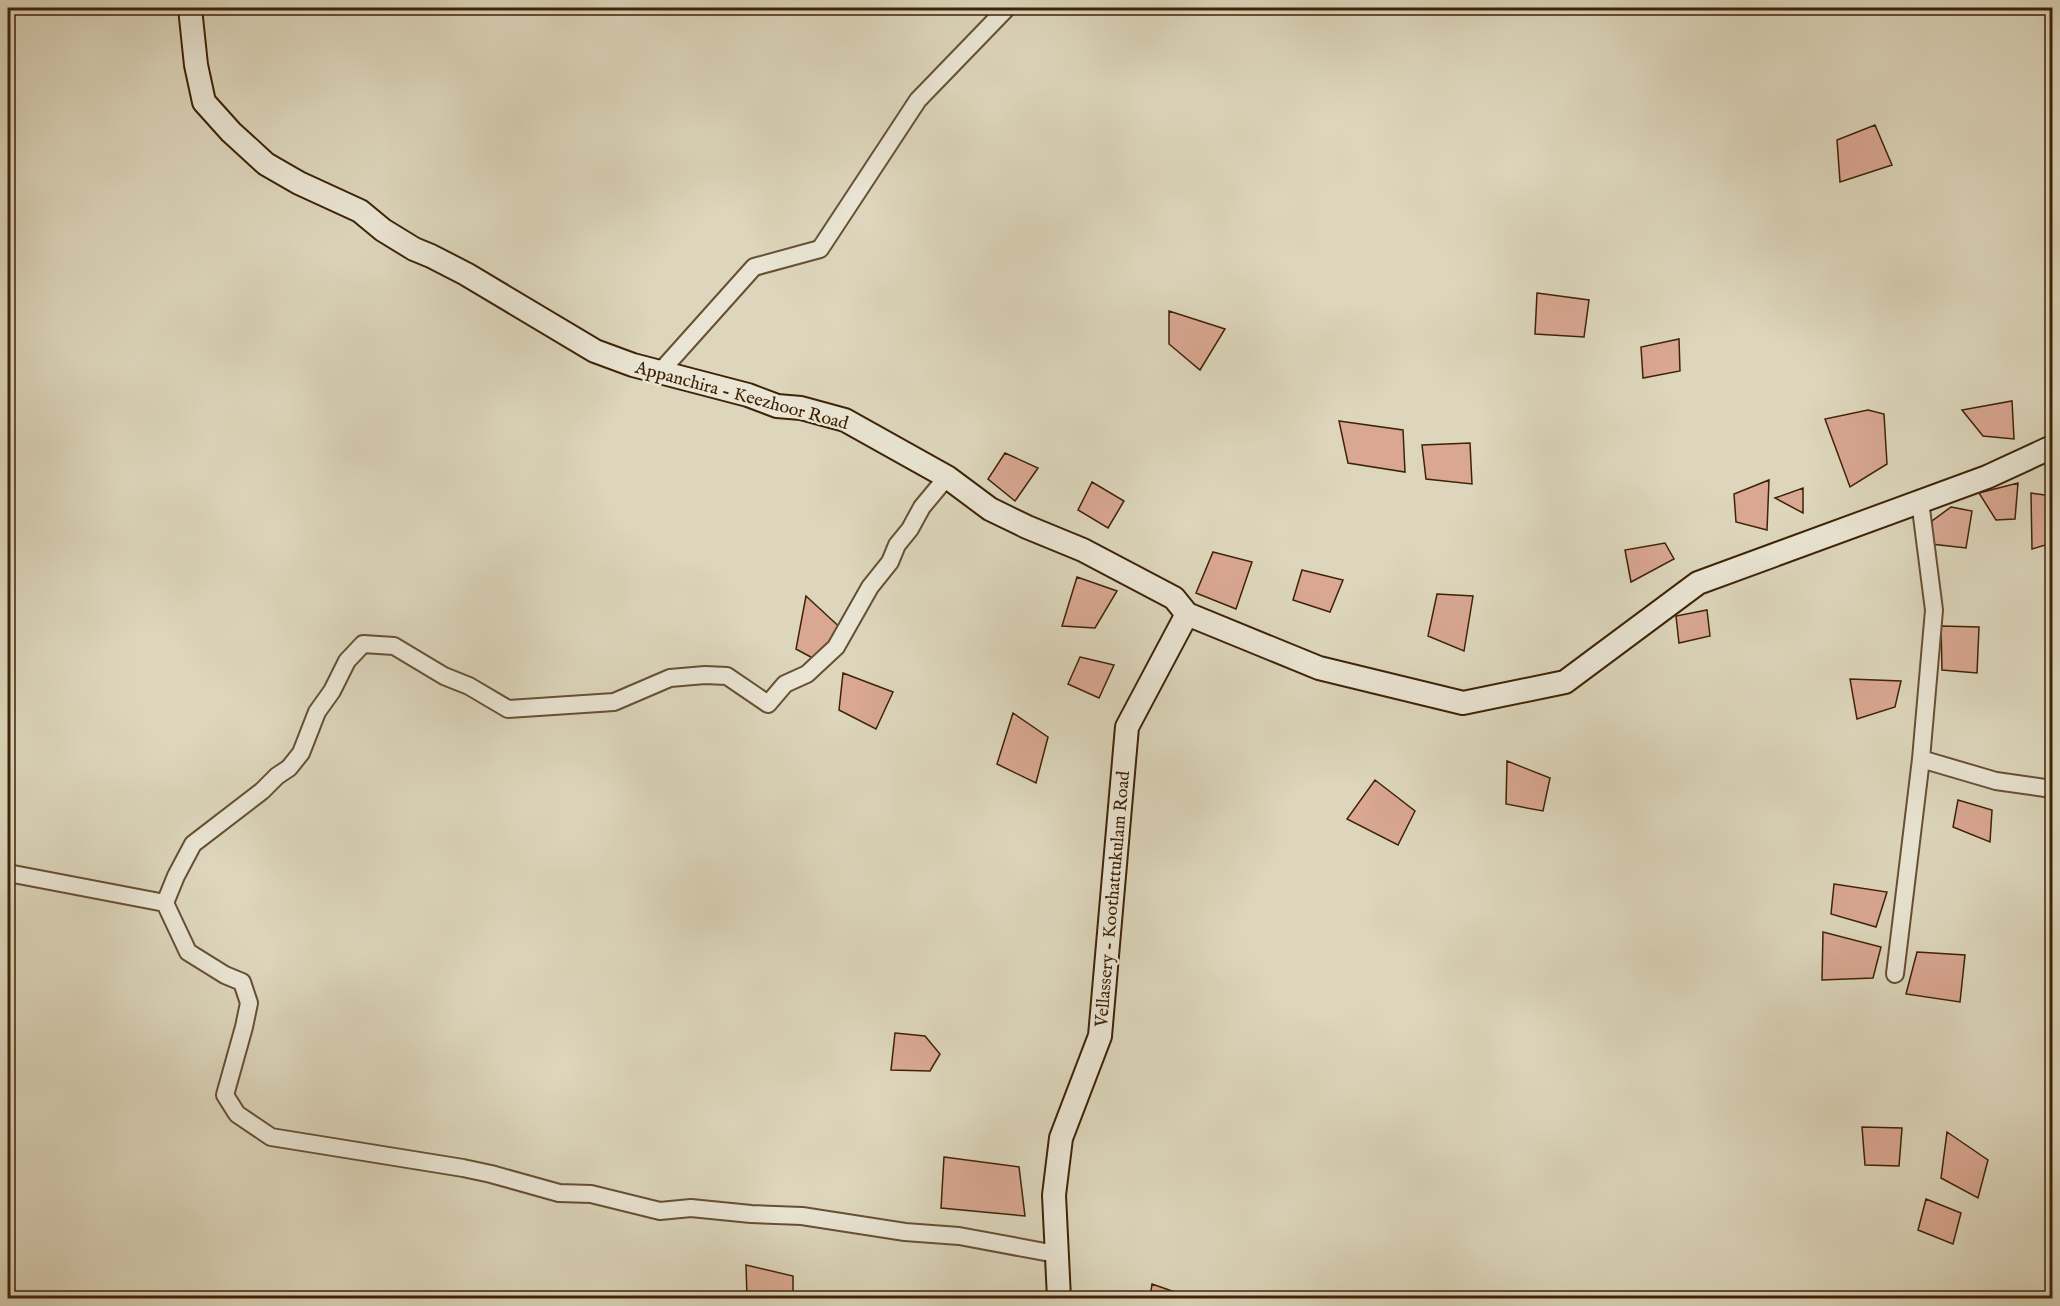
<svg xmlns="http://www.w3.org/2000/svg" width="2060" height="1306" font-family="'IM FELL English',serif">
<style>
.building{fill:#d9a792;stroke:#3e2305;stroke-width:1.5}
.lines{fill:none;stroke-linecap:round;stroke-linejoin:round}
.street-casing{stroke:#665033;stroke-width:20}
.secondary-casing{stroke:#3e2305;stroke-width:26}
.street{stroke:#e9e4d3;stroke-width:16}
.secondary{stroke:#e9e4d3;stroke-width:22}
.labels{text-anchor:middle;stroke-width:5;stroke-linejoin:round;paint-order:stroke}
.street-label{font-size:18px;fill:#3e2305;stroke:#e9e4d3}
</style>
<rect width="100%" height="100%" fill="#ddd6bc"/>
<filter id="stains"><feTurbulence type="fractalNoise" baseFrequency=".00333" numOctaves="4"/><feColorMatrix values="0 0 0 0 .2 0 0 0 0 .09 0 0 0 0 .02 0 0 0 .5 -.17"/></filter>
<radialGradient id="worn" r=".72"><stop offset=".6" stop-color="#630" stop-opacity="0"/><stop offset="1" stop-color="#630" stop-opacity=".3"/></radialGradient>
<path class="building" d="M1875,125L1892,165L1840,182L1837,140Z
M1537,293L1589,300L1584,337L1535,334Z
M1169,311L1225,329L1200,370L1169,344Z
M1679,339L1680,371L1643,378L1641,347Z
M2012,401L2014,439L1983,436L1962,410Z
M1868,410L1884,414L1887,464L1850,487L1825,419Z
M1339,421L1403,430L1405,472L1348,463Z
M1470,443L1472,484L1426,479L1422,445Z
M1005,453L1038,468L1015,501L988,479Z
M1769,480L1767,530L1736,522L1734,494Z
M1092,482L1124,501L1108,528L1078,510Z
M2018,483L2015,519L1996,520L1979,493Z
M1803,488V513L1775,498Z
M2031,493L2052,496V543L2032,549Z
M1951,507L1972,511L1966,548L1931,544L1932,521Z
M1665,543L1674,559L1631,582L1625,550Z
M1213,552L1252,562L1236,609L1196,593Z
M1302,570L1343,580L1330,612L1293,600Z
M1077,577L1117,591L1095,628L1062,626Z
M1437,594L1473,596L1464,651L1428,636Z
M806,596L845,632L820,662L796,649Z
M1707,610L1710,636L1679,643L1676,616Z
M1941,626L1979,627L1977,673L1942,670Z
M1080,657L1114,665L1099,698L1068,684Z
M843,673L893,692L876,729L839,710Z
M1850,679L1901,681L1895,707L1857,719Z
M1013,713L1048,737L1036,783L997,764Z
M1507,761L1550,778L1543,811L1506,804Z
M1375,780L1415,811L1398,845L1347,819Z
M1958,800L1992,810L1990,842L1953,827Z
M1834,884L1887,892L1876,927L1831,914Z
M1823,932L1881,947L1873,978L1822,980Z
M1917,952L1965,955L1960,1002L1906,994Z
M895,1033L925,1036L940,1054L930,1071L891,1070Z
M1862,1127L1902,1128L1899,1166L1865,1165Z
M1947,1132L1988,1160L1978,1198L1941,1178Z
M944,1157L1019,1167L1025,1216L941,1208Z
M1926,1199L1961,1213L1953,1244L1918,1230Z
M746,1265L793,1276V1298H747Z
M1152,1284L1192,1298H1150Z"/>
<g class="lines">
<defs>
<path id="street" d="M660,372L754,267L820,249L918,100L1007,8
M947,477L922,507L910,529L897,545L890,562L870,587L836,647L807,674L785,684L768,704L727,676L705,675L670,678L614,702L508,709L469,686L444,676L394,646L363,644L347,661L332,691L317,712L301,753L289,768L277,776L262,791L193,844L176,876L165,903L188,952L225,975L242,982L249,1003L244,1027L225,1095L237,1114L271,1137L463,1168L491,1174L559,1193L591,1194L660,1211L691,1208L751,1214L802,1216L905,1232L959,1236L1045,1252H1056
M1921,759L1996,781L2052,789
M8,873L165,903
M1895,974L1921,759L1934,610L1920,501"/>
<path id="secondary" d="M190,8L196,65L204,102L231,132L266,164L299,183L360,211L383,230L414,249L431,256L466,274L595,351L633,365L748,395L777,406L801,408L845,420L947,477L990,509L1027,527L1083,550L1174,598L1187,614L1319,668L1463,703L1565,682L1698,583L1987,477L2052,447
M1059,1298L1054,1195L1061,1138L1100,1036L1127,727L1187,614"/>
</defs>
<use href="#street" class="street-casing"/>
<use href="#secondary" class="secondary-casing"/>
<use href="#street" class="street"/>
<use href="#secondary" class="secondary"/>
</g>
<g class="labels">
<g class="street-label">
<text transform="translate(742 395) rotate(15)" y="6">Appanchira - Keezhoor Road</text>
<text transform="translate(1112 899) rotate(-85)" y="6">Vellassery - Koothattukulam Road</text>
</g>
</g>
<rect width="2060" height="1306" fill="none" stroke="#ddd6bc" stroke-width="30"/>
<rect x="9" y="9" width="2042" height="1288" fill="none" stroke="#3e2305" stroke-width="3"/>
<rect x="15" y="15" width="2030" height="1276" fill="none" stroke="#3e2305" stroke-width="1.5"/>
<rect width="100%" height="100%" filter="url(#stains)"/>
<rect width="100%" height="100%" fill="url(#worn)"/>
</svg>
